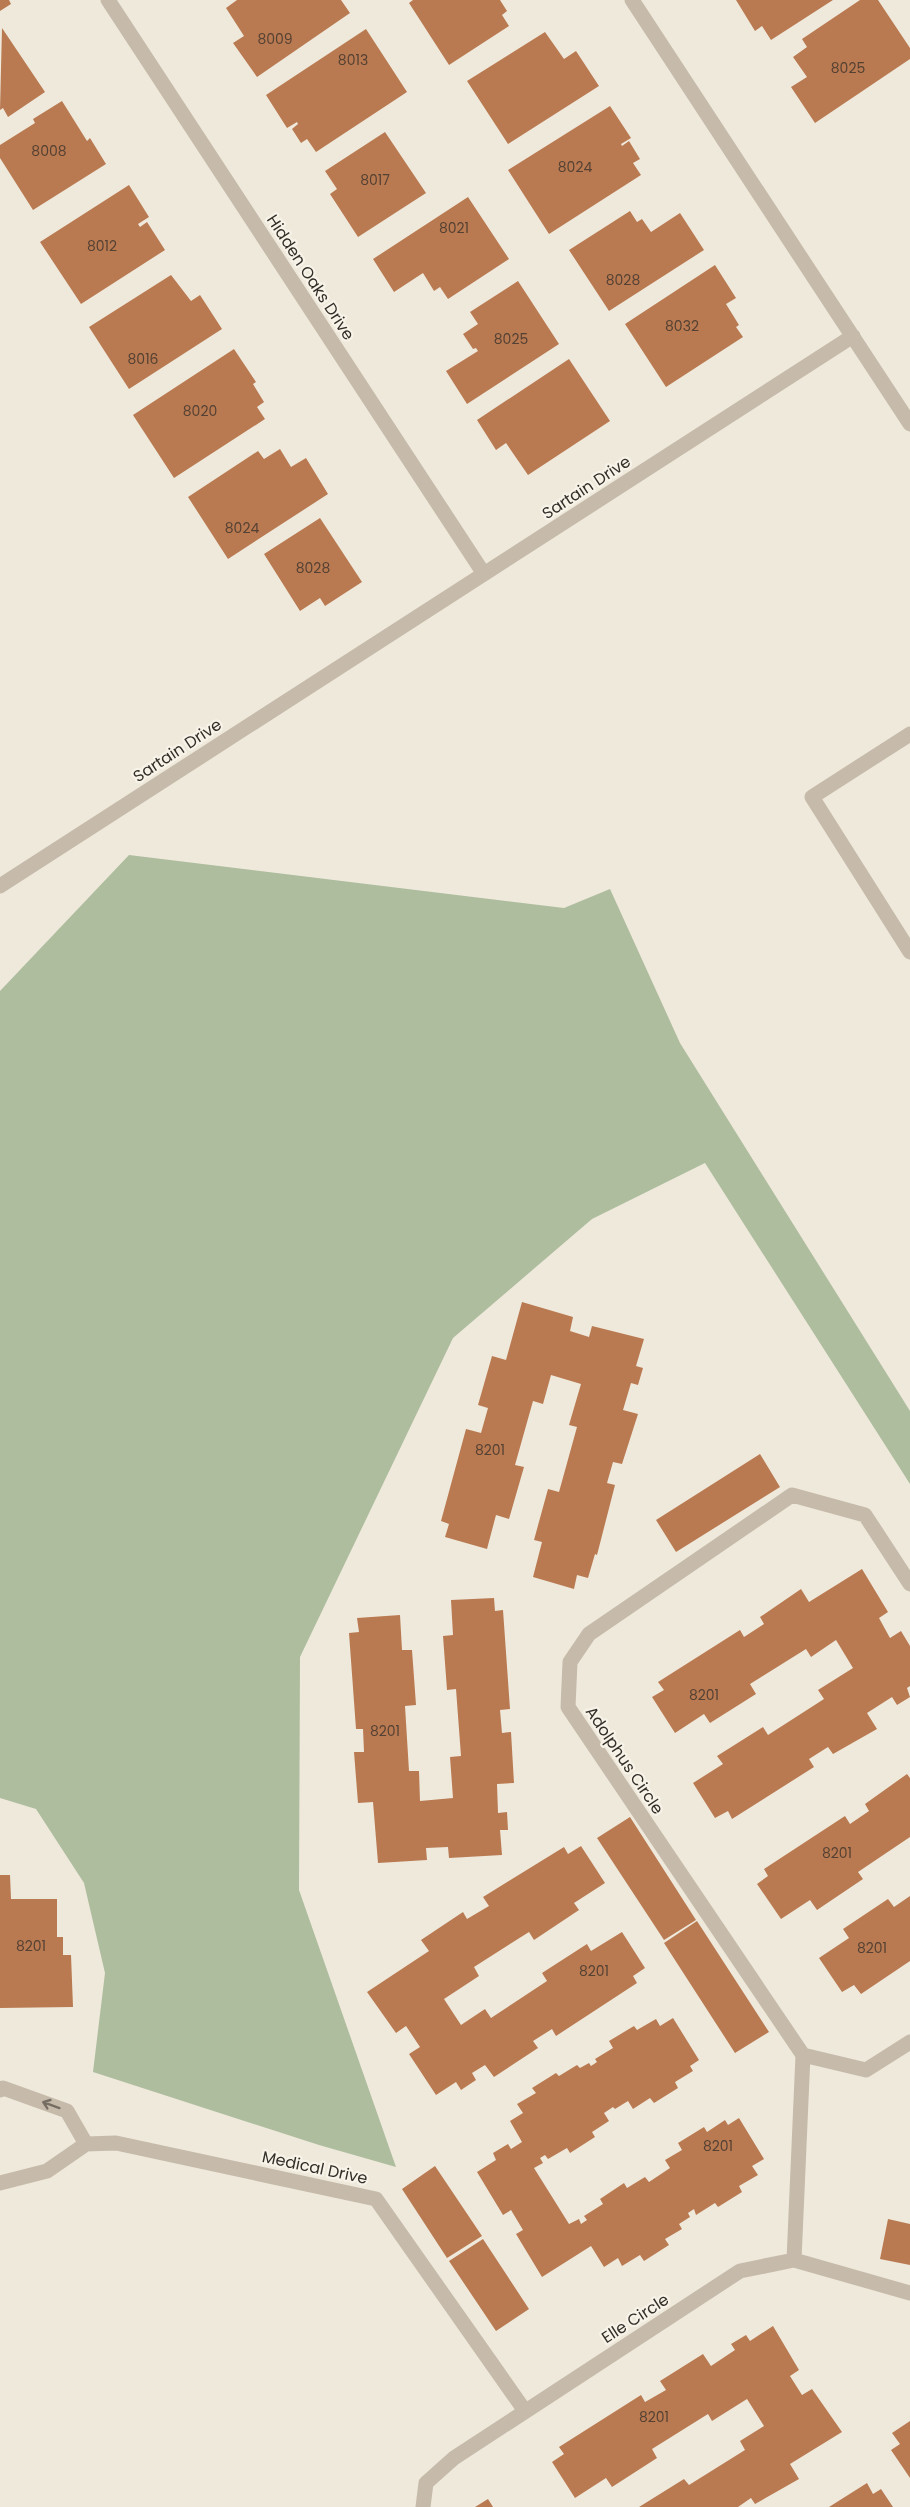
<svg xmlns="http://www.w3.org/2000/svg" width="910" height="2507" font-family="Poppins,sans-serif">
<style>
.green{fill:#aebd9e}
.building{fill:#b97a51}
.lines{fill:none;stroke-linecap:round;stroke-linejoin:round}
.lane{stroke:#c6bbaa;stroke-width:15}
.street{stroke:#c6bbaa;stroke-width:15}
.oneway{stroke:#766d63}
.labels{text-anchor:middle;stroke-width:4.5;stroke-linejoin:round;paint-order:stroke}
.number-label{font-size:14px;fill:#554133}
.street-label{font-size:16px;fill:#342e29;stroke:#f7f3e8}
</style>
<rect width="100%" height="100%" fill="#efe9dc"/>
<path class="green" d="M129,855L564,908L610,889L680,1043L910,1411V1484L705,1163L592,1219L453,1338L300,1657L299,1890L396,2167L319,2145L93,2072L105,1973L84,1883L36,1809L0,1798V991Z"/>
<path class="building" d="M0,0H9L11,4L0,11Z
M237,0H341L350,13L257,77L233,43L244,36L226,8Z
M413,0H500L507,11L502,15L509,26L449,65L409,3Z
M736,0H833L771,40L762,26L755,31Z
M860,0H878L910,48V59L815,123L791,87L807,77L793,57L807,47L802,39Z
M2,28L45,92L8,117L3,108L0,110Z
M366,29L407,92L316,152L307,139L301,143L292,129L298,124L297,122L287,128L266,95Z
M545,32L564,59L576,51L599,86L508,144L467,81Z
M62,101L87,141L90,138L106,164L33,210L0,158V145L35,123L33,119Z
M610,106L631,138L621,144L622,146L629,141L640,159L633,163L641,175L549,234L508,170Z
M385,132L426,193L358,237L330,194L337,189L325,171Z
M129,185L149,217L138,224L140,227L147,222L165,250L81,304L40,242Z
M468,197L509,259L448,299L440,287L434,291L423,273L394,292L373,259Z
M630,211L637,222L642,219L651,232L680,213L704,250L609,311L569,250Z
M715,265L736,298L726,304L739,325L736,327L743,337L666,387L625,324Z
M171,275L191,301L200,295L222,329L129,389L89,327Z
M518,281L559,344L467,404L446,371L478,351L476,348L473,349L463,334L478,324L470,312Z
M234,349L256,382L253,384L264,402L257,407L265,419L174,478L133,415Z
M569,359L610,421L528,475L506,443L496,450L477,420Z
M280,449L291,467L306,458L328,494L228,559L188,497L258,451L264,459Z
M320,518L362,582L325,606L320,598L300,611L264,554Z
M522,1302L573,1317L570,1331L589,1337L592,1326L644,1339L636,1366L643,1368L638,1385L631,1383L623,1410L638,1414L622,1464L613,1462L607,1483L615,1485L597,1555L595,1554L588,1578L577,1575L574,1589L533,1577L542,1542L534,1540L548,1489L559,1492L577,1427L569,1425L581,1384L551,1375L543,1404L533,1401L515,1465L524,1467L509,1519L496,1515L487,1549L445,1537L449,1524L441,1521L466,1429L481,1433L488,1408L478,1405L492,1356L506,1360Z
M760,1454L780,1487L676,1552L656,1520Z
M862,1569L888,1612L879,1618L890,1638L901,1631L910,1646V1686L907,1688L910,1697L897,1705L892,1697L867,1713L877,1729L833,1754L828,1747L809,1759L814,1767L732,1819L728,1811L715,1818L693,1783L723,1764L717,1756L763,1727L768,1735L824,1699L818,1690L853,1668L836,1640L811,1657L806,1649L750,1684L756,1694L710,1723L704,1714L675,1733L652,1697L664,1690L658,1682L740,1630L744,1637L764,1624L760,1617L801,1589L809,1602Z
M494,1598L495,1611L503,1610L510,1709L500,1710L502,1733L511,1732L514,1783L497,1784L498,1813L507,1812L508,1830H500L502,1855L449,1858L448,1847L426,1848L427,1860L378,1863L373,1802L358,1803L354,1752H364L363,1729H356L349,1633L359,1632L357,1618L400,1615L402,1650H412L416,1705L405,1706L409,1771H419L420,1801L453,1798L450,1757L461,1756L456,1689L447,1690L443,1636L453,1635L451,1600Z
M907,1774L910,1778V1837L858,1872L863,1879L817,1910L810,1900L781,1919L757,1884L768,1876L764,1869L845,1816L850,1824L869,1811L865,1804Z
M630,1817L696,1920L664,1940L597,1838Z
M581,1846L605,1883L574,1903L579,1910L534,1940L529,1932L474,1967L479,1976L444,1999L461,2025L485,2009L491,2018L547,1981L542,1973L587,1944L591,1951L622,1932L645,1968L633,1976L637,1983L556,2036L552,2029L533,2041L538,2048L494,2077L485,2065L472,2073L476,2080L461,2090L456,2082L436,2095L409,2054L420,2047L406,2026L396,2033L367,1992L429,1951L421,1940L463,1912L467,1919L489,1906L483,1897L564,1847L568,1854Z
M0,1875H10L11,1899H57V1937H63V1955H71L73,2007L0,2008Z
M910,1896V1961L861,1994L854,1985L842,1992L819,1958L849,1938L843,1929L888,1899L894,1907Z
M697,1921L769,2032L735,2053L664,1943Z
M673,2018L699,2060L690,2066L693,2071L675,2082L678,2088L654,2103L650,2098L633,2109L628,2101L615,2109L613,2107L604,2113L609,2121L592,2132L595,2137L570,2153L567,2148L548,2159L545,2155L540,2158L543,2163L534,2168L569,2224L579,2219L581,2224L587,2220L584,2216L603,2204L600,2199L624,2183L627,2188L645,2177L649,2182L670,2168L665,2160L682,2150L678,2143L704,2127L707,2132L725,2120L728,2125L739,2118L764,2159L752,2166L758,2175L739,2186L742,2192L718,2207L715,2203L696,2215L694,2209L688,2213L690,2217L679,2224L682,2229L665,2239L669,2245L644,2261L640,2255L622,2266L618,2258L604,2267L591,2246L542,2277L516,2234L523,2230L511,2210L503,2215L477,2172L496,2160L493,2153L508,2144L511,2149L522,2142L510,2121L523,2113L517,2104L536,2093L532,2088L556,2073L559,2076L577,2065L580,2068L589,2063L591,2066L597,2062L595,2059L613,2048L609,2041L634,2026L637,2030L656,2019L660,2026Z
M435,2166L482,2236L447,2258L402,2189Z
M888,2219L910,2224V2265L880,2259Z
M483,2239L529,2309L496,2331L449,2261Z
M773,2326L799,2370L790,2376L802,2395L812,2389L842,2432L790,2464L799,2479L755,2504L751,2498L738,2507H639L684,2479L689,2485L745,2450L740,2441L764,2426L747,2399L712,2421L708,2414L652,2449L657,2458L612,2487L606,2478L575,2498L552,2462L564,2454L559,2447L641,2395L645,2402L666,2390L660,2381L703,2354L711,2366L735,2350L731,2344L746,2335L750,2341Z
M910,2421V2478L891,2450L900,2444L892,2433Z
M867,2483L873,2494L881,2489L893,2507H829Z
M488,2499L493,2507H475Z"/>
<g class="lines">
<path class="lane" d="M803,2055L866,2070L910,2042
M0,2090L3,2088L67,2111L86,2144
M0,2183L47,2171L86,2144L116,2143L376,2199L525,2411
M794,2260L803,2055L568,1707L570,1662L589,1634L792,1495L865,1515L910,1584
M423,2507L426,2483L454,2458L740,2271L794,2260L910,2293"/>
<path class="street" d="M108,0L484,574
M632,0L910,424
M910,734L812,797L910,952
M0,886L853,336"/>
</g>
<defs><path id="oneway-shaft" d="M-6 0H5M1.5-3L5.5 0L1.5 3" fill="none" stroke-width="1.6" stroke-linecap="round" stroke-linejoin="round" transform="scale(1.5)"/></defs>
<use class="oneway" href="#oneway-shaft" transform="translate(51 2105) rotate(-160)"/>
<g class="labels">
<g class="number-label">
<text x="275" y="44">8009</text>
<text x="353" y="65">8013</text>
<text x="848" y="73">8025</text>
<text x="49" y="156">8008</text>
<text x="575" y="172">8024</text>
<text x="375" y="185">8017</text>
<text x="454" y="233">8021</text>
<text x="102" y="251">8012</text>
<text x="623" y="285">8028</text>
<text x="682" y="331">8032</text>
<text x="511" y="344">8025</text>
<text x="143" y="364">8016</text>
<text x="200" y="416">8020</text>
<text x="242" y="533">8024</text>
<text x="313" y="573">8028</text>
<text x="490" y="1455">8201</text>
<text x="704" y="1700">8201</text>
<text x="385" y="1736">8201</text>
<text x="837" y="1858">8201</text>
<text x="31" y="1951">8201</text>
<text x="872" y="1953">8201</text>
<text x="594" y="1976">8201</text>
<text x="718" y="2151">8201</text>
<text x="654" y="2422">8201</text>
</g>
<g class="street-label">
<text transform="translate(311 277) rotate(57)" y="6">Hidden Oaks Drive</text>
<text transform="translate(586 487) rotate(-33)" y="6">Sartain Drive</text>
<text transform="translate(177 750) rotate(-33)" y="6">Sartain Drive</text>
<text transform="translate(625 1760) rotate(56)" y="6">Adolphus Circle</text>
<text transform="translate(315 2167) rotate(12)" y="6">Medical Drive</text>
<text transform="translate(635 2318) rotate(-33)" y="6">Elle Circle</text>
</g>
</g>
</svg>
